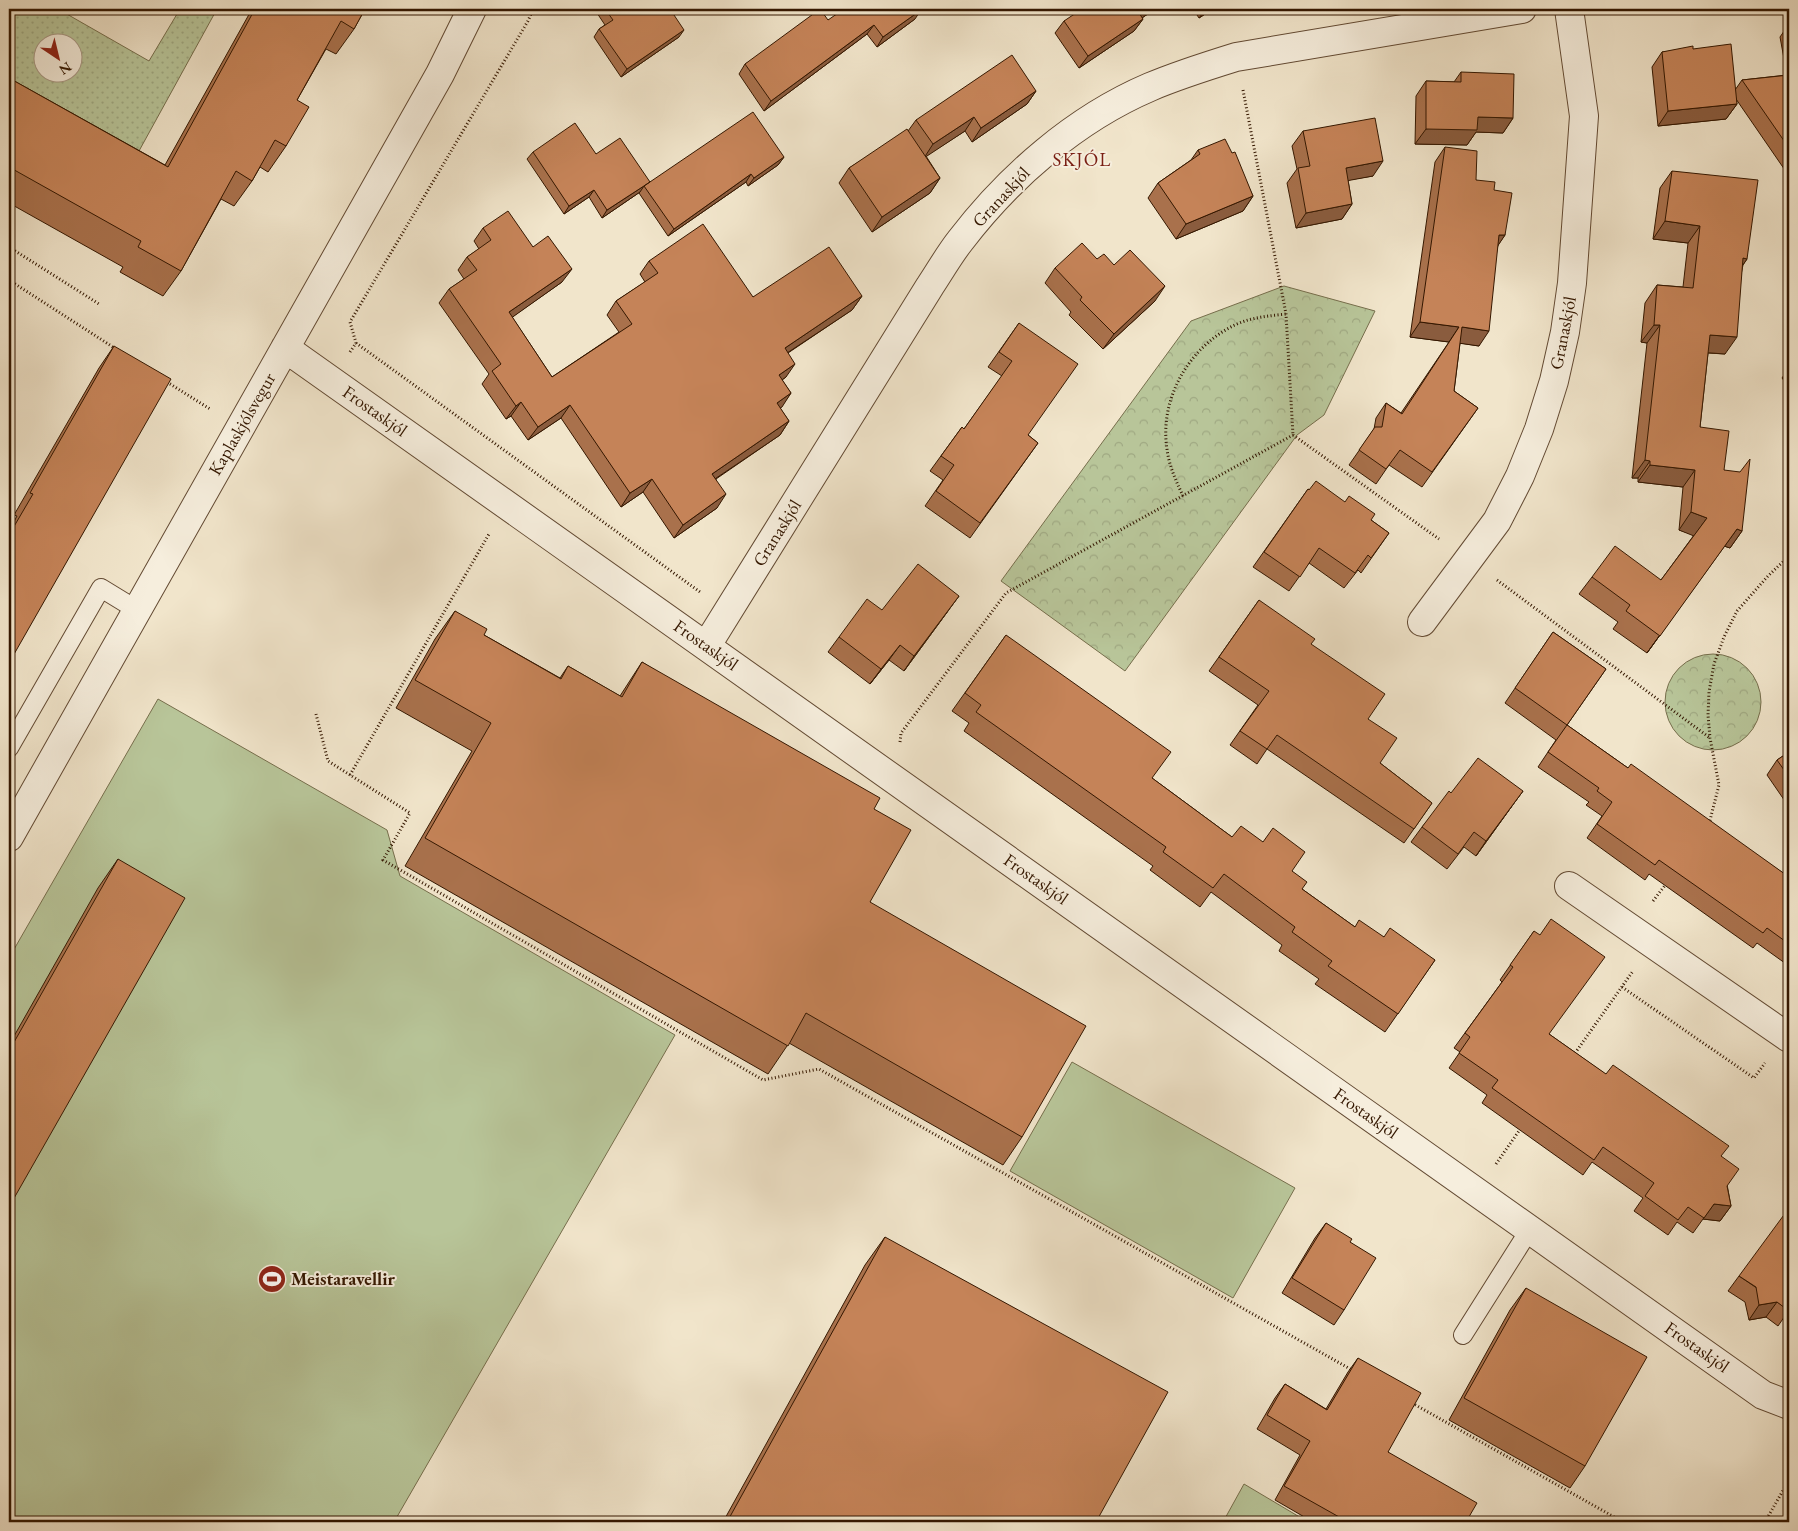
<svg xmlns="http://www.w3.org/2000/svg" width="1798" height="1531" font-family="'EB Garamond',serif">
<style>
.grass{fill:url(#grass-dots);stroke:#766e4c;fill-rule:evenodd}
.park{fill:url(#park-crowns);stroke:#766e4c}
.pitch{fill:#b8c599;stroke:#766e4c}
.lines{fill:none;stroke-linecap:round;stroke-linejoin:round}
.service-casing{stroke:#634a33;stroke-width:20}
.minor-casing{stroke:#634a33;stroke-width:30}
.path{stroke:#341700;stroke-width:3;stroke-dasharray:1 2.5;stroke-linecap:butt}
.service{stroke:#f6eedd;stroke-width:18}
.minor{stroke:#f6eedd;stroke-width:28}
.wall{fill:#a9714c;stroke:#341700}
.shaded-wall{fill:#8a5c3e;stroke:#341700}
.building{fill:#c58358;stroke:#341700}
.labels{text-anchor:middle;stroke-width:4;stroke-linejoin:round;paint-order:stroke}
.street-label{font-size:18px;fill:#341700;stroke:#f6eedd}
.poi-label{font-size:18px;font-weight:bold;fill:#341700;stroke:#f6eedd;text-anchor:start}
.neighbourhood-label{font-size:19px;letter-spacing:1px;fill:#7a1f14;stroke:#f6eedd}
</style>
<defs>
<pattern id="grass-dots" width="8" height="8" patternUnits="userSpaceOnUse" patternTransform="scale(1.25)"><rect width="8" height="8" fill="#b8c599"/><path d="M2 2h.1M6 6h.1" fill="none" stroke="#9fa882" stroke-width="1.8" stroke-linecap="round"/></pattern>
<pattern id="park-crowns" width="20" height="18" patternUnits="userSpaceOnUse" patternTransform="scale(1.25)"><rect width="20" height="18" fill="#b8c599"/><path d="M2 6a3 3 0 1 1 6 0M12 15a3 3 0 1 1 6 0" fill="none" stroke="#9fa882"/></pattern>
</defs>
<rect width="100%" height="100%" fill="#f1e5cb"/>
<filter id="stains"><feTurbulence type="fractalNoise" baseFrequency=".004" numOctaves="4"/><feColorMatrix values="0 0 0 0 .2 0 0 0 0 .09 0 0 0 0 .02 0 0 0 .5 -.17"/></filter>
<radialGradient id="worn" r=".72"><stop offset=".6" stop-color="#630" stop-opacity="0"/><stop offset="1" stop-color="#630" stop-opacity=".3"/></radialGradient>
<path class="grass" d="M9,9H58L149,61L180,9H217L128,171L9,105ZM42,42H72V72H42Z"/>
<path class="park" d="M1284,286L1375,311L1324,415L1297,435L1125,671L1001,581L1191,321Z
M1665 702a48 48 0 1 1 96 0a48 48 0 1 1-96 0Z"/>
<path class="pitch" d="M158,699L387,830L400,876L675,1035L394,1522H9V958Z
M1072,1062L1295,1188L1233,1298L1010,1171Z
M1244,1484L1308,1522H1223Z"/>
<g class="lines">
<defs>
<path id="service" d="M9,748L101,588L137,610
M1463,1335L1530,1229"/>
<path id="minor" d="M285,348L1763,1395L1789,1405
M1422,622L1497,521L1520,476L1539,429L1554,381L1565,332L1572,283L1584,116L1569,9
M707,645L930,286C940,271 949,255 960,241C1009,177 1075,119 1150,87C1178,75 1207,66 1236,57L1522,9
M9,837L440,74L472,9
M1569,886L1789,1038"/>
</defs>
<use href="#service" class="service-casing"/>
<use href="#minor" class="minor-casing"/>
<path class="path" d="M1243,90L1286,314L1293,435
M9,247L99,304
M9,280L116,349
M356,343L700,592
M350,352L356,343L350,322L528,21L533,9
M167,382L210,409
M1293,435L1439,539
M1183,496C1176,481 1169,466 1167,449C1159,398 1190,345 1237,324C1253,317 1269,316 1286,314
M1497,580L1710,738
M316,714L328,761L410,813L383,860L763,1080L819,1069L1352,1370
M900,742L901,733L1006,593L1293,435
M350,775L489,534
M1709,824L1719,785L1710,738L1708,715L1709,692L1714,664L1724,637L1737,611L1768,576L1789,556
M1653,901L1666,884
M1622,987L1754,1078L1765,1063
M1573,1056L1633,971
M1496,1164L1521,1128
M1412,1403L1623,1522
M1765,1522L1789,1480"/>
<use href="#service" class="service"/>
<use href="#minor" class="minor"/>
</g>
<path class="wall" d="M252,9H365L354,29L336,54L326,49L297,100L286,146L268,172L260,167L252,181L234,206L221,199L181,271L163,296L120,272L123,267L9,203V78L165,165Z
M601,9H670L679,37L621,77L594,37L599,29L605,25L597,13Z
M1155,9L1142,18L1143,19L1134,31L1079,68L1055,33L1064,21Z
M1193,9H1213L1199,18Z
M915,19L877,47L867,34L764,111L739,74L745,64L828,20Z
M1789,24V176L1736,99L1737,104L1726,119L1658,126L1652,67L1662,52L1693,49L1735,90L1742,80L1787,75L1780,37Z
M1461,72L1513,118L1503,133L1476,132L1467,145L1415,144L1416,96L1426,81L1454,82Z
M1036,91L1027,104L972,142L965,131L926,156L940,178L930,193L872,232L839,183L849,168L908,131L916,120Z
M1303,131L1373,176L1348,180L1352,204L1342,219L1296,228L1287,183L1297,169L1292,146Z
M1445,147L1476,180L1494,190L1505,235L1498,245L1479,346L1460,343L1454,391L1478,408L1422,487L1389,465L1376,484L1349,465L1374,429L1376,418L1386,403L1401,413L1449,342L1410,337L1435,162Z
M1198,150L1232,153L1253,196L1243,211L1176,239L1148,198L1158,183L1191,160Z
M533,152L596,154L650,182L784,157L778,165L748,186L746,182L668,236L639,193L640,192L602,218L589,197L564,214L527,159Z
M1672,171L1747,259L1743,265L1725,354L1708,353L1700,427L1724,470L1742,531L1730,548L1724,546L1647,653L1613,629L1618,622L1579,594L1592,577L1661,580L1694,535L1679,530L1683,487L1638,482V478H1632L1647,343L1641,342L1645,303L1657,285L1683,287L1688,243L1653,239L1660,188Z
M483,228L533,247L562,282L512,317L552,377L619,332L607,315L616,301L645,282L640,274L649,261L753,297L862,296L852,310L788,353L786,377L782,380L791,393L780,408L789,421L780,435L716,479L717,508L674,538L643,492L621,507L561,418L528,440L511,416L506,419L482,384L489,374L439,303L449,289L464,279L458,270L467,257L479,249L474,241Z
M1097,259L1114,265L1155,301L1103,349L1069,315L1071,312L1045,283L1055,268Z
M1019,323L1028,435L1038,443L970,538L925,506L943,480L930,471L962,427L964,429L1002,376L988,367Z
M114,346L9,663V531L17,516L14,515L99,368Z
M1789,368V387L1782,378Z
M1308,489L1371,520L1389,533L1361,573L1358,570L1344,588L1309,563L1289,591L1253,567Z
M1259,600L1368,719L1380,763L1432,803L1404,843L1267,749L1257,764L1230,745L1258,705L1209,671Z
M882,610L948,611L904,671L889,660L870,684L828,652L839,637Z
M455,611L484,635L560,678L568,666L620,696L642,662L874,809L870,902L1022,1137L1003,1165L789,1043L768,1074L405,866L472,751L396,708L435,639Z
M1553,632L1606,669L1567,725L1628,768L1789,877V966L1757,943L1753,948L1649,874L1645,880L1587,838L1602,816L1586,805L1589,802L1538,767L1556,740L1505,703Z
M1006,635L1152,778L1232,837L1292,871L1302,889L1355,927L1384,937L1435,960L1385,1032L1315,984L1319,979L1279,951L1282,945L1211,892L1200,907L1150,870L1153,866L964,731L969,723L952,711Z
M1789,752V807L1767,775L1777,760Z
M1451,793L1512,806L1476,856L1464,847L1447,869L1411,842L1422,827Z
M118,859L9,1207V1045L98,888Z
M1534,931L1549,1034L1722,1157L1731,1206L1720,1221L1703,1219L1693,1233L1677,1222L1668,1235L1634,1211L1643,1198L1592,1162L1583,1175L1482,1103L1487,1095L1449,1068L1460,1052L1454,1048L1502,982L1500,980Z
M1326,1223L1350,1242L1344,1310L1334,1325L1282,1293L1315,1238Z
M885,1237L1096,1522H723L865,1265Z
M1739,1276L1789,1310L1778,1326L1766,1317L1749,1320L1745,1302L1728,1291Z
M1526,1288L1585,1466L1570,1488L1449,1420L1510,1310Z
M1358,1358L1388,1452L1466,1522H1313L1275,1500L1300,1455L1257,1429L1275,1398L1285,1384L1326,1409L1348,1372Z"/>
<path class="shaded-wall" d="M1146,9H1155L1130,26L1139,13Z
M1206,9H1213L1199,18Z
M921,10L915,19L877,47L883,37Z
M1143,19L1134,31L1079,68L1088,56Z
M874,25L867,34L764,111L771,101Z
M684,30L679,37L621,77L627,69Z
M1036,91L1027,104L972,142L981,128Z
M1737,104L1726,119L1658,126L1668,111Z
M974,117L965,131L924,158L933,144Z
M1478,117L1513,118L1503,133L1476,132L1467,145L1415,144L1426,129Z
M784,157L778,165L748,186L754,178Z
M1383,161L1373,176L1335,183L1346,168Z
M751,174L746,182L668,236L674,229Z
M940,178L930,193L872,232L882,217Z
M650,182L644,186L640,192L602,218L607,210Z
M594,190L589,197L564,214L569,206Z
M1253,196L1243,211L1176,239L1186,224Z
M1352,204L1342,219L1296,228L1306,213Z
M1665,221L1700,226L1688,243L1653,239Z
M1499,235H1505L1495,250Z
M1743,258L1747,259L1735,276Z
M572,269L562,282L500,326L509,312Z
M1165,286L1155,301L1103,349L1114,334Z
M862,296L852,310L775,361L785,348Z
M1420,322L1459,327L1449,342L1410,337Z
M1654,325H1660L1647,343L1641,342Z
M1462,327L1489,331L1479,346L1451,342Z
M1710,335L1737,337L1725,354L1698,352Z
M795,364L786,377L769,389L779,375Z
M791,393L782,407L768,416L777,403Z
M521,402L511,416L506,419L516,406Z
M570,405L561,418L528,440L538,427Z
M789,421L780,435L703,487L712,474Z
M1645,460L1650,461L1638,478H1632Z
M1650,465L1695,470L1683,487L1638,482Z
M652,479L643,492L621,507L630,493Z
M726,494L717,508L674,538L683,525Z
M1691,512L1707,518L1694,536L1679,530Z
M1737,529L1742,531L1730,548L1724,546L1647,653Z
M959,596L904,671L914,656Z
M900,645L889,660L870,684L881,669Z
M1523,791L1512,806L1476,856L1486,841Z
M1714,1204L1731,1206L1720,1221L1703,1219Z
M1777,1302L1766,1317L1749,1320L1759,1305Z"/>
<path class="building" d="M255,9H365L354,29L341,21L297,100L309,107L286,146L275,140L252,181L236,171L181,271L138,247L141,241L9,167V78L168,167Z
M605,9H670L684,30L627,69L599,29L613,20Z
M820,9L828,20L844,9H921V10L883,37L874,25L771,101L745,64Z
M1082,9H1146L1139,13L1143,19L1088,56L1064,21Z
M1731,44L1737,104L1668,111L1662,52L1693,46V49Z
M1012,55L1036,91L981,128L974,117L933,144L916,120Z
M1461,72L1514,74L1513,118L1478,117L1477,130L1426,129V81L1461,82Z
M1789,75V148L1742,80Z
M753,112L784,157L754,178L751,174L674,229L644,186Z
M1375,118L1383,161L1346,168L1352,204L1306,213L1298,168L1310,166L1303,131Z
M575,123L596,154L620,138L650,182L607,210L594,190L569,206L533,152Z
M907,129L940,178L882,217L849,168Z
M1225,139L1232,153L1235,152L1253,196L1186,224L1158,183L1200,154L1198,150Z
M1445,147L1477,151L1476,180L1495,182L1494,190L1512,193L1505,235H1499L1489,331L1462,327L1454,391L1478,408L1432,472L1400,450L1386,469L1359,450L1375,427H1382L1386,403L1402,414L1459,327L1420,322Z
M1672,171L1758,180L1747,259L1743,258L1737,337L1710,335L1700,427L1729,431L1724,470L1740,472L1750,459L1742,531L1737,529L1660,636L1626,611L1630,605L1592,577L1615,546L1661,580L1707,518L1691,512L1695,470L1650,465V461L1645,460L1660,325H1654L1657,285L1693,288L1700,226L1665,221Z
M508,211L533,247L548,236L572,269L509,312L552,377L632,324L616,301L658,273L649,261L703,224L753,297L829,247L862,296L785,348L795,364L779,375L791,393L777,403L789,421L712,474L726,494L683,525L652,479L630,493L570,405L538,427L521,402L516,406L492,371L501,364L449,289L477,270L467,257L491,240L483,228Z
M1082,243L1097,259L1104,254L1114,265L1130,250L1165,286L1114,334L1080,300L1082,297L1055,268Z
M1019,323L1078,364L1028,435L1038,443L980,523L936,491L954,465L941,456L962,427L964,429L1012,361L999,352Z
M114,346L171,379L9,663V535L33,494L30,493Z
M1316,481L1345,502L1349,496L1375,514L1371,520L1389,533L1371,558L1368,555L1355,573L1319,548L1300,577L1264,552L1308,489L1309,490Z
M918,564L959,596L914,656L900,645L881,669L839,637L867,599L882,610Z
M1259,600L1315,639L1311,644L1385,694L1368,719L1397,738L1380,763L1432,803L1414,829L1277,735L1267,749L1240,731L1269,691L1219,657Z
M455,611L487,629L484,635L561,679L568,666L622,697L642,662L880,798L874,809L911,830L870,902L1086,1026L1022,1137L806,1013L788,1046L425,838L491,723L415,680Z
M1553,632L1606,669L1567,725L1515,688Z
M1006,635L1171,752L1152,778L1232,837L1241,826L1263,842L1273,828L1305,852L1292,871L1307,882L1302,889L1355,927L1359,920L1384,937L1390,928L1435,960L1398,1014L1328,966L1332,961L1292,932L1295,927L1224,874L1213,888L1163,852L1166,847L976,712L981,705L965,693Z
M1567,725L1628,768L1631,764L1789,877V944L1767,928L1763,933L1659,860L1655,865L1597,824L1612,802L1597,791L1599,788L1548,752Z
M1789,752V777L1777,760Z
M1478,758L1523,791L1486,841L1474,832L1458,854L1422,827L1449,791L1451,793Z
M118,859L185,898L9,1207V1051Z
M1551,919L1605,957L1549,1034L1606,1074L1613,1065L1729,1146L1721,1156L1739,1169L1727,1186L1731,1206L1714,1204L1704,1218L1688,1207L1678,1220L1645,1196L1654,1183L1603,1147L1594,1160L1492,1088L1498,1080L1459,1053L1470,1037L1465,1033L1513,967L1510,965L1534,931L1540,935Z
M1789,1208V1311L1777,1302L1759,1305L1756,1287L1739,1276Z
M1326,1223L1352,1239L1350,1242L1376,1258L1344,1310L1292,1278Z
M885,1237L1168,1392L1096,1522H727Z
M1526,1288L1647,1357L1585,1466L1464,1398Z
M1358,1358L1421,1393L1388,1452L1477,1503L1466,1522H1348L1284,1486L1310,1441L1267,1415L1285,1384L1327,1410Z"/>
<defs>
<symbol id="stadium-disc" viewBox="-11 -11 22 22"><circle r="9.5" fill="#8f2418" stroke="#f6eedd"/><path d="M0-5a6.5 5 0 1 0 0 10a6.5 5 0 1 0 0-10ZM-3.5-1.8h7v3.6h-7Z" fill="#fff"/></symbol>
</defs>
<g fill-rule="evenodd">
<use href="#stadium-disc" x="256" y="1263" width="32" height="32"/>
</g>
<g class="labels">
<g class="street-label">
<text transform="translate(1001 197) rotate(-47)" y="6">Granaskjól</text>
<text transform="translate(1563 333) rotate(-79)" y="6">Granaskjól</text>
<text transform="translate(375 411) rotate(35)" y="6">Frostaskjól</text>
<text transform="translate(242 424) rotate(-60)" y="6">Kaplaskjólsvegur</text>
<text transform="translate(777 533) rotate(-58)" y="6">Granaskjól</text>
<text transform="translate(706 645) rotate(35)" y="6">Frostaskjól</text>
<text transform="translate(1036 879) rotate(35)" y="6">Frostaskjól</text>
<text transform="translate(1366 1113) rotate(35)" y="6">Frostaskjól</text>
<text transform="translate(1697 1347) rotate(35)" y="6">Frostaskjól</text>
</g>
<g class="poi-label">
<text x="291" y="1285">Meistaravellir</text>
</g>
<g class="neighbourhood-label">
<text x="1082" y="166">SKJÓL</text>
</g>
</g>
<rect width="1798" height="1531" fill="none" stroke="#f1e5cb" stroke-width="30"/>
<rect x="10" y="10" width="1778" height="1511" fill="none" stroke="#341700" stroke-width="2.5"/>
<rect x="15" y="15" width="1768" height="1501" fill="none" stroke="#341700"/>
<g transform="translate(58 58) rotate(145)"><circle r="24" fill="#f6eedd" stroke="#a89885"/>
<path d="M0-4L9 19L0 12L-9 19Z" fill="#8f2418"/>
<text y="-8" font-size="14" font-weight="bold" text-anchor="middle" fill="#341700">N</text>
</g>
<rect width="100%" height="100%" filter="url(#stains)"/>
<rect width="100%" height="100%" fill="url(#worn)"/>
</svg>
